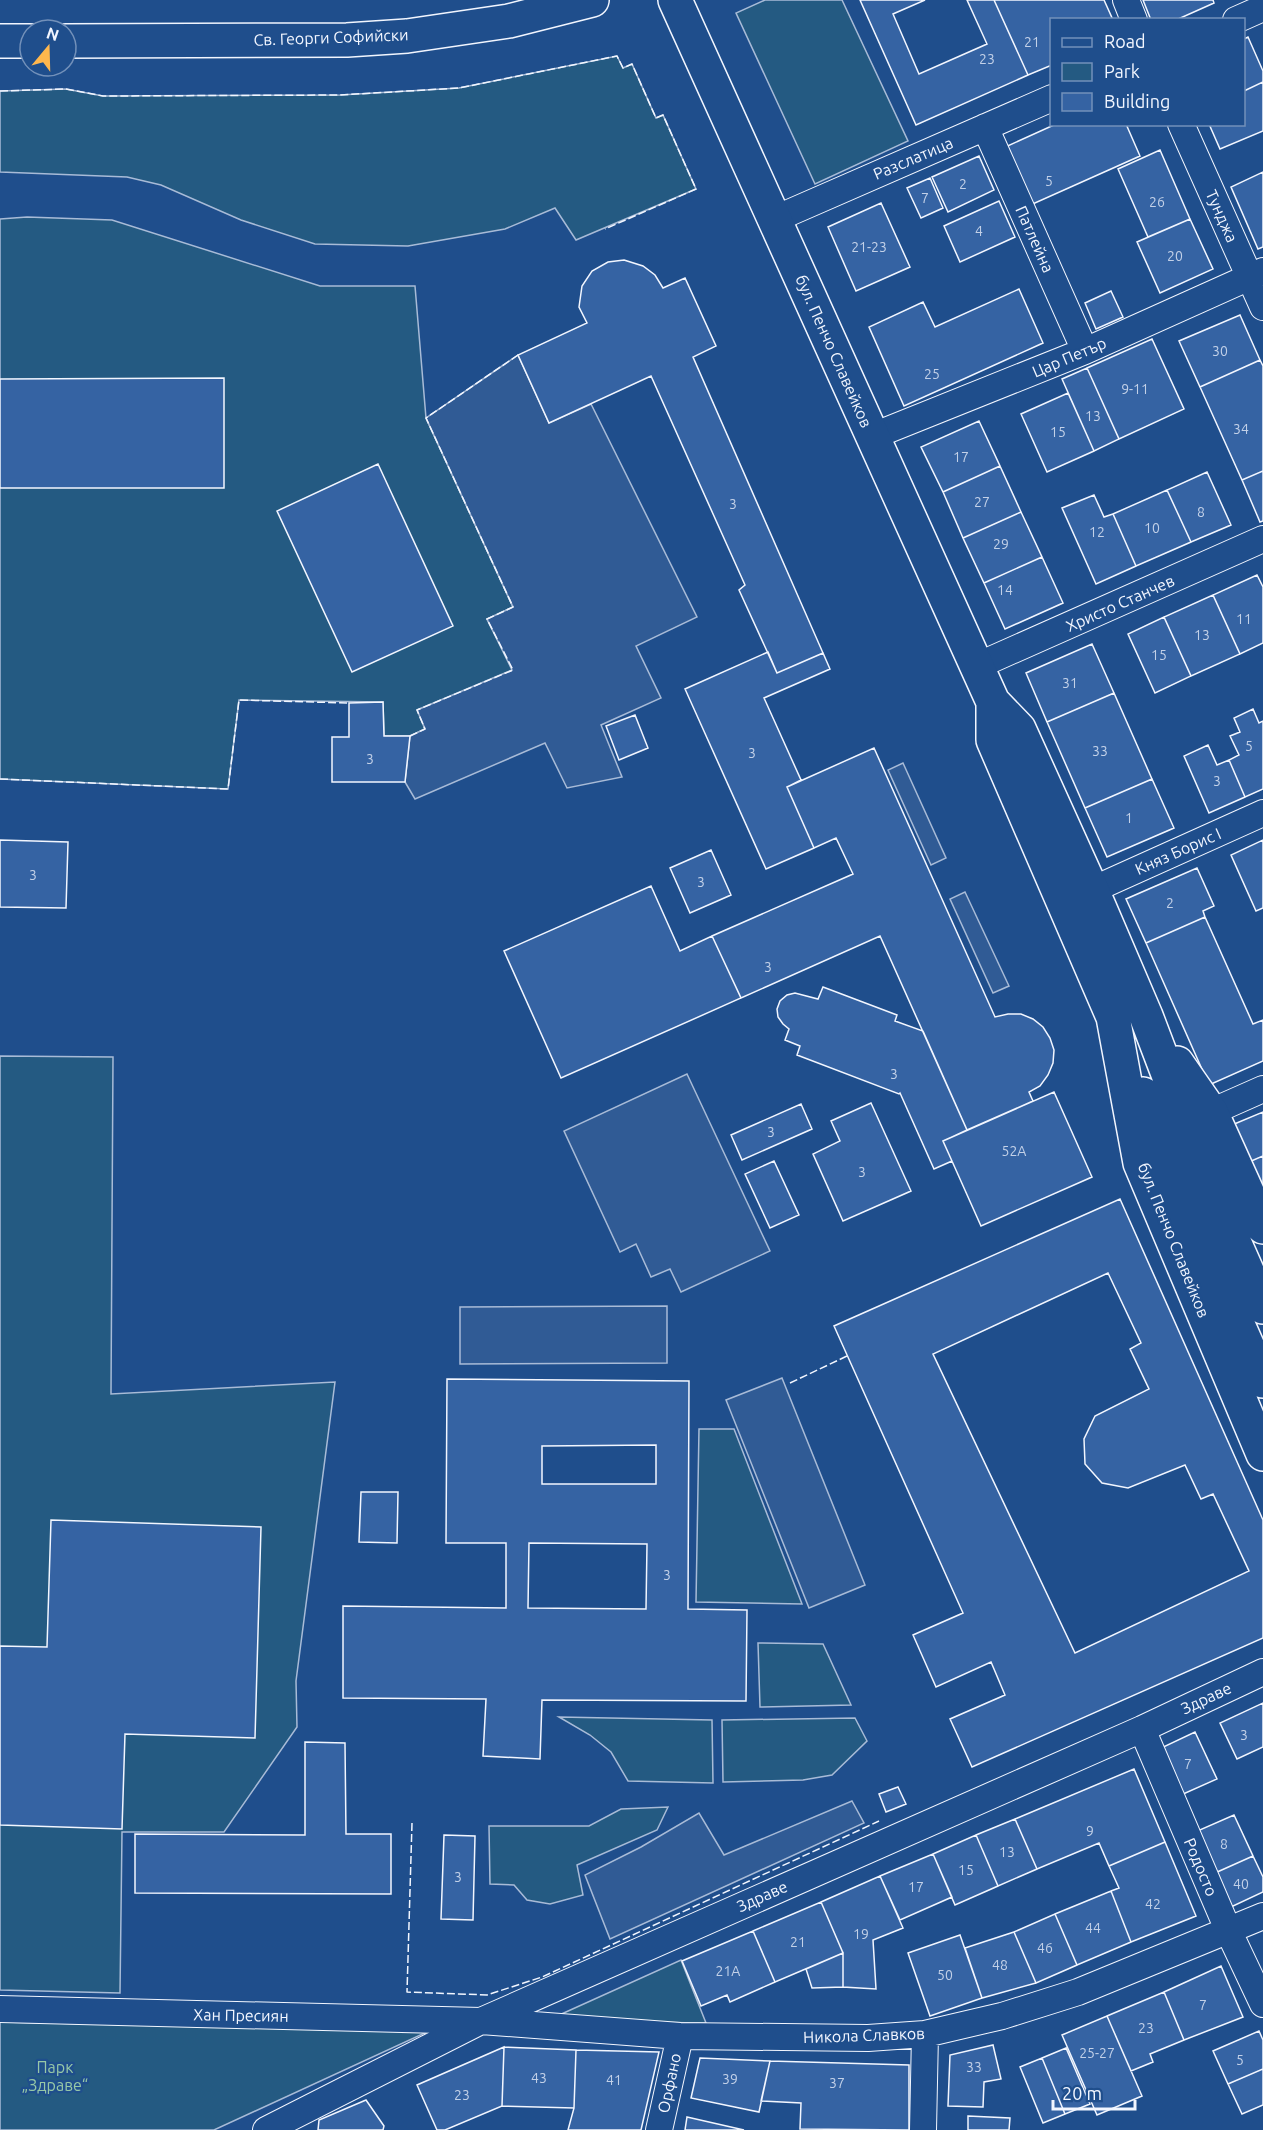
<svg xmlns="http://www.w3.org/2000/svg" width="1263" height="2130" font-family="Ubuntu,sans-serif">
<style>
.green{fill:#245a82;stroke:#a8bbd7;stroke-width:1.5}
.parking{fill:#305b95;stroke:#a8bbd7;stroke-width:1.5}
.building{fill:#3563a3;stroke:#f2f6ff;stroke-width:1.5;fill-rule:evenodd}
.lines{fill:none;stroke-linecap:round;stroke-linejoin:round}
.minor-casing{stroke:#f2f6ff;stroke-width:28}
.secondary-casing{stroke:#f2f6ff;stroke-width:36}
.minor{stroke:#1f4e8c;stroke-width:26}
.secondary{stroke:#1f4e8c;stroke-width:33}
.fence{stroke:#f2f6ff;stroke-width:1.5;stroke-dasharray:8 3;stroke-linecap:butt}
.labels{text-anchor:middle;stroke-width:4.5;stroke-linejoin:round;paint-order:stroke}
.number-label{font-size:14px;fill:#c3d1e8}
.street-label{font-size:16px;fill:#f2f6ff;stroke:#1f4e8c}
.park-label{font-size:16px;fill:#97c8a6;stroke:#1f4e8c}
</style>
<rect width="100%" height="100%" fill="#1f4e8c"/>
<path class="green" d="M765,0H842L908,141L815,184L736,13Z
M617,56L623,68L632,64L656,118L663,115L696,189L576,240L555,208L505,229L408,246L315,244L241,220L161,185L127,177L0,172V91L66,89L103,96L340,95L459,88Z
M27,217L112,220L320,286H415L426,418L513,607L487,619L513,670L418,710L425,729L410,736H384L383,702L239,700L228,789L0,779V219Z
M0,1056L113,1057L111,1394L335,1382L296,1681L297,1727L224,1832H122L120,1993L0,1990Z
M699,1429H734L802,1604L696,1602Z
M758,1643L823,1644L851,1705L760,1707Z
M559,1717L712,1720L713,1783L628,1781L611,1752L590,1735Z
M855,1718L867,1741L832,1775L803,1780L723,1782L722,1720Z
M668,1807L657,1830L577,1865L583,1895L550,1904L527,1900L514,1885L490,1884L489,1826H589L621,1809Z
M681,1960L706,2023L546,2021Z
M0,2022L429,2031L214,2130H0Z"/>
<path class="parking" d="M518,355L549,423L591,404L697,617L636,646L661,698L601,725L622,777L567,788L545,743L415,799L405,782L410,736L425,729L417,710L512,670L487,619L513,607L426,418Z
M903,763L946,858L931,865L888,770Z
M965,892L1009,986L993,993L950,899Z
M687,1074L770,1251L681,1292L670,1269L651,1277L636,1244L620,1252L564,1131Z
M667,1306V1363L460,1364V1307Z
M782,1378L865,1585L809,1608L726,1400Z
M852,1801L864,1823L610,1939L585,1875L641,1847L699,1813L724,1855Z"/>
<path class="building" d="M860,0H925L893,14L919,74L987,44L967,0H994L1028,75L916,125Z
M994,0H1104L1113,20H1052V65L1028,75Z
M1143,0H1213L1214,3L1176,20H1151Z
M1248,37L1263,71V82L1244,91V39Z
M1263,82V131L1220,149L1209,124H1244V91Z
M1056,124H1126L1140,156L1026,207L1001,149Z
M1160,150L1190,219L1148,237L1118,169Z
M979,156L994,190L948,212L932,177Z
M1263,172V247L1258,249L1231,187Z
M930,178L943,208L921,218L907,188Z
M999,201L1015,237L960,262L944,226Z
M881,203L910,267L856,291L828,227Z
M1190,219L1213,269L1160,293L1137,242Z
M624,260L643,266L655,275L663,288L685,278L716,346L693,357L823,653L777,673L739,590L745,585L651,376L549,423L518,355L587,323L579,307L582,286L592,271L608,262Z
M1019,289L1043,343L904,406L869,327L923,302L935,327Z
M1111,291L1123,317L1096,329L1085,303Z
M1240,315L1260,360L1200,387L1179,341Z
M1152,339L1184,409L1119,439L1087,368Z
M1260,360L1263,366V471L1242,480L1200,387Z
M1087,368L1119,439L1094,451L1062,379Z
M224,378V488H0V379Z
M1068,393L1094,451L1047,472L1021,414Z
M979,421L1000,466L943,492L921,447Z
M378,464L453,626L352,672L277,511Z
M1000,466L1021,512L963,538L943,492Z
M1263,471V521L1260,522L1242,480Z
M1207,472L1231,525L1191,542L1167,490Z
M1167,490L1191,542L1136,566L1113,514Z
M1094,495L1104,517L1113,514L1136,566L1096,584L1062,508Z
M1021,512L1042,557L984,583L963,538Z
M1042,557L1063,603L1005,629L984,583Z
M1257,575L1263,587V643L1240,654L1213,595Z
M1213,595L1240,654L1191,676L1164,617Z
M1164,617L1191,676L1155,693L1128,634Z
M1092,644L1114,693L1047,722L1026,673Z
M768,652L777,673L823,653L830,669L764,698L801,780L787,787L814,848L766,869L685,689Z
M1114,693L1152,779L1085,808L1047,722Z
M383,702L384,736H410L405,782H332V737H349V703Z
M1253,709L1259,723L1263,721V789L1245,797L1229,760L1239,755L1230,736L1240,732L1234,718Z
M635,715L648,748L619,760L606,726Z
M1208,745L1217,765L1229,760L1245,797L1209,813L1184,756Z
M874,748L995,1017L1008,1014H1021L1033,1019L1043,1027L1050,1038L1054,1050L1053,1063L1048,1075L1040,1086L1029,1092L1033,1101L967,1130L880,936L741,998L712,936L853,874L836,838L814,848L787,787Z
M1152,779L1174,828L1107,857L1085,808Z
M0,840L68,842L66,908L0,907Z
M1263,840V908L1256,911L1231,855Z
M711,850L731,895L690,913L670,868Z
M1197,868L1214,906L1203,911L1205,917L1146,943L1126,899Z
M651,886L680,951L712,936L741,998L561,1078L504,951Z
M1205,917L1253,1024L1263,1020V1061L1209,1085L1146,943Z
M823,987L897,1015L895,1021L923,1031L967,1130L943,1141L952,1161L934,1169L900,1093L899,1094L797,1055L800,1046L785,1040L789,1029L783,1024L778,1017L777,1009L780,1001L787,995L795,993L818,999Z
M1054,1092L1092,1177L981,1226L943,1141Z
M871,1103L911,1191L843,1221L813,1154L840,1141L831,1121Z
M801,1104L812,1129L742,1160L731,1135Z
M1263,1112V1156L1249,1162L1232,1125Z
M1263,1156V1194L1249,1162Z
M774,1161L799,1215L770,1228L745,1174Z
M1120,1199L1263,1520V1638L972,1767L950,1719L1005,1695L991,1662L936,1687L913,1635L963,1613L834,1326ZM1108,1273L1141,1343L1130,1349L1149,1389L1095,1416L1084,1439L1085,1464L1102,1483L1128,1488L1185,1465L1201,1499L1213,1494L1249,1571L1075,1653L933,1354Z
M447,1379L689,1381L688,1609L747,1610L746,1701L542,1700L540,1759L483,1756L486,1699L343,1698V1606L506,1608V1543H446ZM656,1445V1484H542V1446ZM529,1543L647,1544L646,1609L528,1608Z
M361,1492H398L397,1543L359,1542Z
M51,1520L261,1527L255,1738L125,1734L122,1829L0,1825V1646L47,1647Z
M1263,1703V1747L1237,1759L1220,1723Z
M1195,1732L1217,1779L1181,1795L1159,1749Z
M305,1742L345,1743L346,1834H391V1894L135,1893V1834L305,1835Z
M1134,1769L1165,1842L1109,1866L1099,1843L1037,1869L1015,1819Z
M898,1787L906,1804L886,1812L879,1794Z
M1234,1815L1253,1856L1215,1873L1195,1832Z
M1015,1819L1037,1869L998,1886L976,1835Z
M444,1835L475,1836L473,1920L441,1919Z
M976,1835L998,1886L955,1905L933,1854Z
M1165,1842L1196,1916L1131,1942L1111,1891L1119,1888L1109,1866Z
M933,1854L952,1897L900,1920L880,1876Z
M1253,1856L1263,1877V1892L1231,1907L1215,1873Z
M880,1876L903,1928L873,1940L876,1989L843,1987V1953L821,1902Z
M1111,1891L1131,1942L1077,1965L1055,1914Z
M821,1902L843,1953L775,1982L753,1931Z
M1055,1914L1077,1965L1036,1983L1014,1932Z
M753,1931L775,1982L730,2002L727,1995L701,2006L682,1961Z
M1014,1932L1036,1983L982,1998L965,1948Z
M960,1935L982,1998L930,2016L908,1953Z
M843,1953V1987L812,1988L806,1969Z
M1221,1966L1243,2017L1184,2040L1164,1992Z
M1164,1992L1184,2040L1150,2054L1153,2062L1131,2071L1107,2016Z
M1107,2016L1142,2096L1097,2115L1062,2035Z
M1259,2031L1263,2040V2069L1228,2084L1213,2051Z
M993,2045L1001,2079L984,2082L983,2107L948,2106L950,2055Z
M504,2047L576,2050L574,2108L502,2106Z
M504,2047L502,2106L445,2130H437L417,2085Z
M1066,2048L1090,2104L1065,2114L1042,2058Z
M576,2050L659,2052L641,2130H568L574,2108Z
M700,2058L770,2061L759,2112L691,2098Z
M1042,2058L1065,2114L1043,2123L1020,2067Z
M770,2061L909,2065V2130L800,2129L801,2103L761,2101Z
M1263,2069V2105L1242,2114L1228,2084Z
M366,2100L384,2126L383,2130H318L319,2120Z
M968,2116L1010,2118L1009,2130H968Z
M687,2117L744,2130H685Z"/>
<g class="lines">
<defs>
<path id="minor" d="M1126,0L1134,20
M1236,20L1263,8
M1181,124L1263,307
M985,127L1085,351
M775,219L1052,98
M873,436L1085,351L1263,271
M977,666L1263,539
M1092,890L1263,813
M1211,1112L1263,1089
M1142,1729L1229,1932L1263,2004
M0,2009L481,2021L680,2036L868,2038L925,2034L1002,2016L1078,1992L1263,1916
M266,2130L481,2021L1142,1729L1263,1672
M659,2130L680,2036
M923,2130L925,2034"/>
<path id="secondary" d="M675,0L993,702L1019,729L1092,890L1146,1016L1217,1203L1263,1307
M0,41H30
M66,41L347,40L407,36L509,21L592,0
M993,702V740L1113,1017L1140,1163L1263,1454
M1177,1063L1211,1112L1263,1227
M1143,1094L1190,1216L1263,1381"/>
</defs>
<use href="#minor" class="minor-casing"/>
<use href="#secondary" class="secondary-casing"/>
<use href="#minor" class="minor"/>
<use href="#secondary" class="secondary"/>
<path class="fence" d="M0,91L66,89L103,96L340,95L459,88L617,56L623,68L632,64L656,118L663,115L696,189L605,229
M410,736L425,729L417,710L513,670L487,619L513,607L426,418L518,355
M0,779L228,789L239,700L349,703
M790,1383L847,1356
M412,1823L407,1992L487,1995L542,1977L879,1821"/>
</g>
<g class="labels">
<g class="number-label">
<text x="1032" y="47">21</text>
<text x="987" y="64">23</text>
<text x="1049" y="186">5</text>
<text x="963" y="189">2</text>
<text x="925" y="203">7</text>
<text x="1157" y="207">26</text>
<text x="979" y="236">4</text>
<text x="869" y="252">21-23</text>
<text x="1175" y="261">20</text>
<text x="1220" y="356">30</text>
<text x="932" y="379">25</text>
<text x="1135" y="394">9-11</text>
<text x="1093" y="421">13</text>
<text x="1241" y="434">34</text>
<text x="1058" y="437">15</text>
<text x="961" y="462">17</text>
<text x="982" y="507">27</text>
<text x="733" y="509">3</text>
<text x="1201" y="517">8</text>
<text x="1152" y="533">10</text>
<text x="1097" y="537">12</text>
<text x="1001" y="549">29</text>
<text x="1005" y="595">14</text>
<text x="1244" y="624">11</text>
<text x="1202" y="640">13</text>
<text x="1159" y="660">15</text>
<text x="1070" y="688">31</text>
<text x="1249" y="751">5</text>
<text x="1100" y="756">33</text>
<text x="752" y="758">3</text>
<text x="370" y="764">3</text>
<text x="1217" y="786">3</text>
<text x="1129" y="823">1</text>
<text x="33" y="880">3</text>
<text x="701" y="887">3</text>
<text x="1170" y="908">2</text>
<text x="768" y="972">3</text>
<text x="894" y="1079">3</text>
<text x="771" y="1137">3</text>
<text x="1014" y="1156">52A</text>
<text x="862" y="1177">3</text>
<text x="667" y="1580">3</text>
<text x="1244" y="1740">3</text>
<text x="1188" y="1769">7</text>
<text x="1090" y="1836">9</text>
<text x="1224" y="1849">8</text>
<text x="1007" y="1857">13</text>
<text x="966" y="1875">15</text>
<text x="458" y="1882">3</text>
<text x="1241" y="1889">40</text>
<text x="916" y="1892">17</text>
<text x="1153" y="1909">42</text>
<text x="1093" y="1933">44</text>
<text x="861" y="1939">19</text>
<text x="798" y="1947">21</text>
<text x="1045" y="1953">46</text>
<text x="1000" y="1970">48</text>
<text x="728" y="1976">21А</text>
<text x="945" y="1980">50</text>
<text x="1203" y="2010">7</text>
<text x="1146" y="2033">23</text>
<text x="1097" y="2058">25-27</text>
<text x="1240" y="2065">5</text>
<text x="974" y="2072">33</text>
<text x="539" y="2083">43</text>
<text x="730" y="2084">39</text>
<text x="614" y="2085">41</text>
<text x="837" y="2088">37</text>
<text x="462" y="2100">23</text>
</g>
<g class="street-label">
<text transform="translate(331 37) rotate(-2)" y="6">Св. Георги Софийски</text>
<text transform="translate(913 158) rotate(-23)" y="6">Разслатица</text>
<text transform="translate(1222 216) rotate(66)" y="6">Тунджа</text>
<text transform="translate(1035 239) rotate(66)" y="6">Патлейна</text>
<text transform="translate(834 351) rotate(66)" y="6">бул. Пенчо Славейков</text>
<text transform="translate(1069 357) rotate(-23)" y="6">Цар Петър</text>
<text transform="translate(1120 603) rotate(-24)" y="6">Христо Станчев</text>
<text transform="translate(1178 851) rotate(-24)" y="6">Княз Борис I</text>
<text transform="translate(1174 1240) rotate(68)" y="6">бул. Пенчо Славейков</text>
<text transform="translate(1206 1698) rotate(-25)" y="6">Здраве</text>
<text transform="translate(1201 1867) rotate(67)" y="6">Родосто</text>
<text transform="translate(762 1896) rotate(-24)" y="6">Здраве</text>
<text transform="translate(241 2015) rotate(1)" y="6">Хан Пресиян</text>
<text transform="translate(864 2035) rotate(-2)" y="6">Никола Славков</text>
<text transform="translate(669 2083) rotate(-78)" y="6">Орфано</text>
</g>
<g class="park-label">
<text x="55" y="2073">Парк<tspan x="55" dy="18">„Здраве“</tspan></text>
</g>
</g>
<rect x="1050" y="18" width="195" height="108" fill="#1f4e8c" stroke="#7391ba" stroke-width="1.5"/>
<rect x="1062" y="38" width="30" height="9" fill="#1f4e8c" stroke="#7391ba" stroke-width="1.5"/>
<text x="1104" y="48" font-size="18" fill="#f2f6ff">Road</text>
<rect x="1062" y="63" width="30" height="18" fill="#245a82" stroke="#7391ba" stroke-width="1.5"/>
<text x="1104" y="78" font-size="18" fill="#f2f6ff">Park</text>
<rect x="1062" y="93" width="30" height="18" fill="#3563a3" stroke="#7391ba" stroke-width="1.5"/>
<text x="1104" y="108" font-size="18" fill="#f2f6ff">Building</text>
<g transform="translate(48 48) rotate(19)"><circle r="28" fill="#1f4e8c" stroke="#7391ba" stroke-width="1.5"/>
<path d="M0-4.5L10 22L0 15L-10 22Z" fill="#ffb74d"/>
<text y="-9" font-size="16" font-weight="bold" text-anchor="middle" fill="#f2f6ff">N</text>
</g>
<path d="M1053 2100v9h82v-9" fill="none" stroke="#f2f6ff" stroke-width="3"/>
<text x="1062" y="2100" font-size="18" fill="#f2f6ff" stroke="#1f4e8c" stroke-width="4.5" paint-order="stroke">20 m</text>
</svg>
